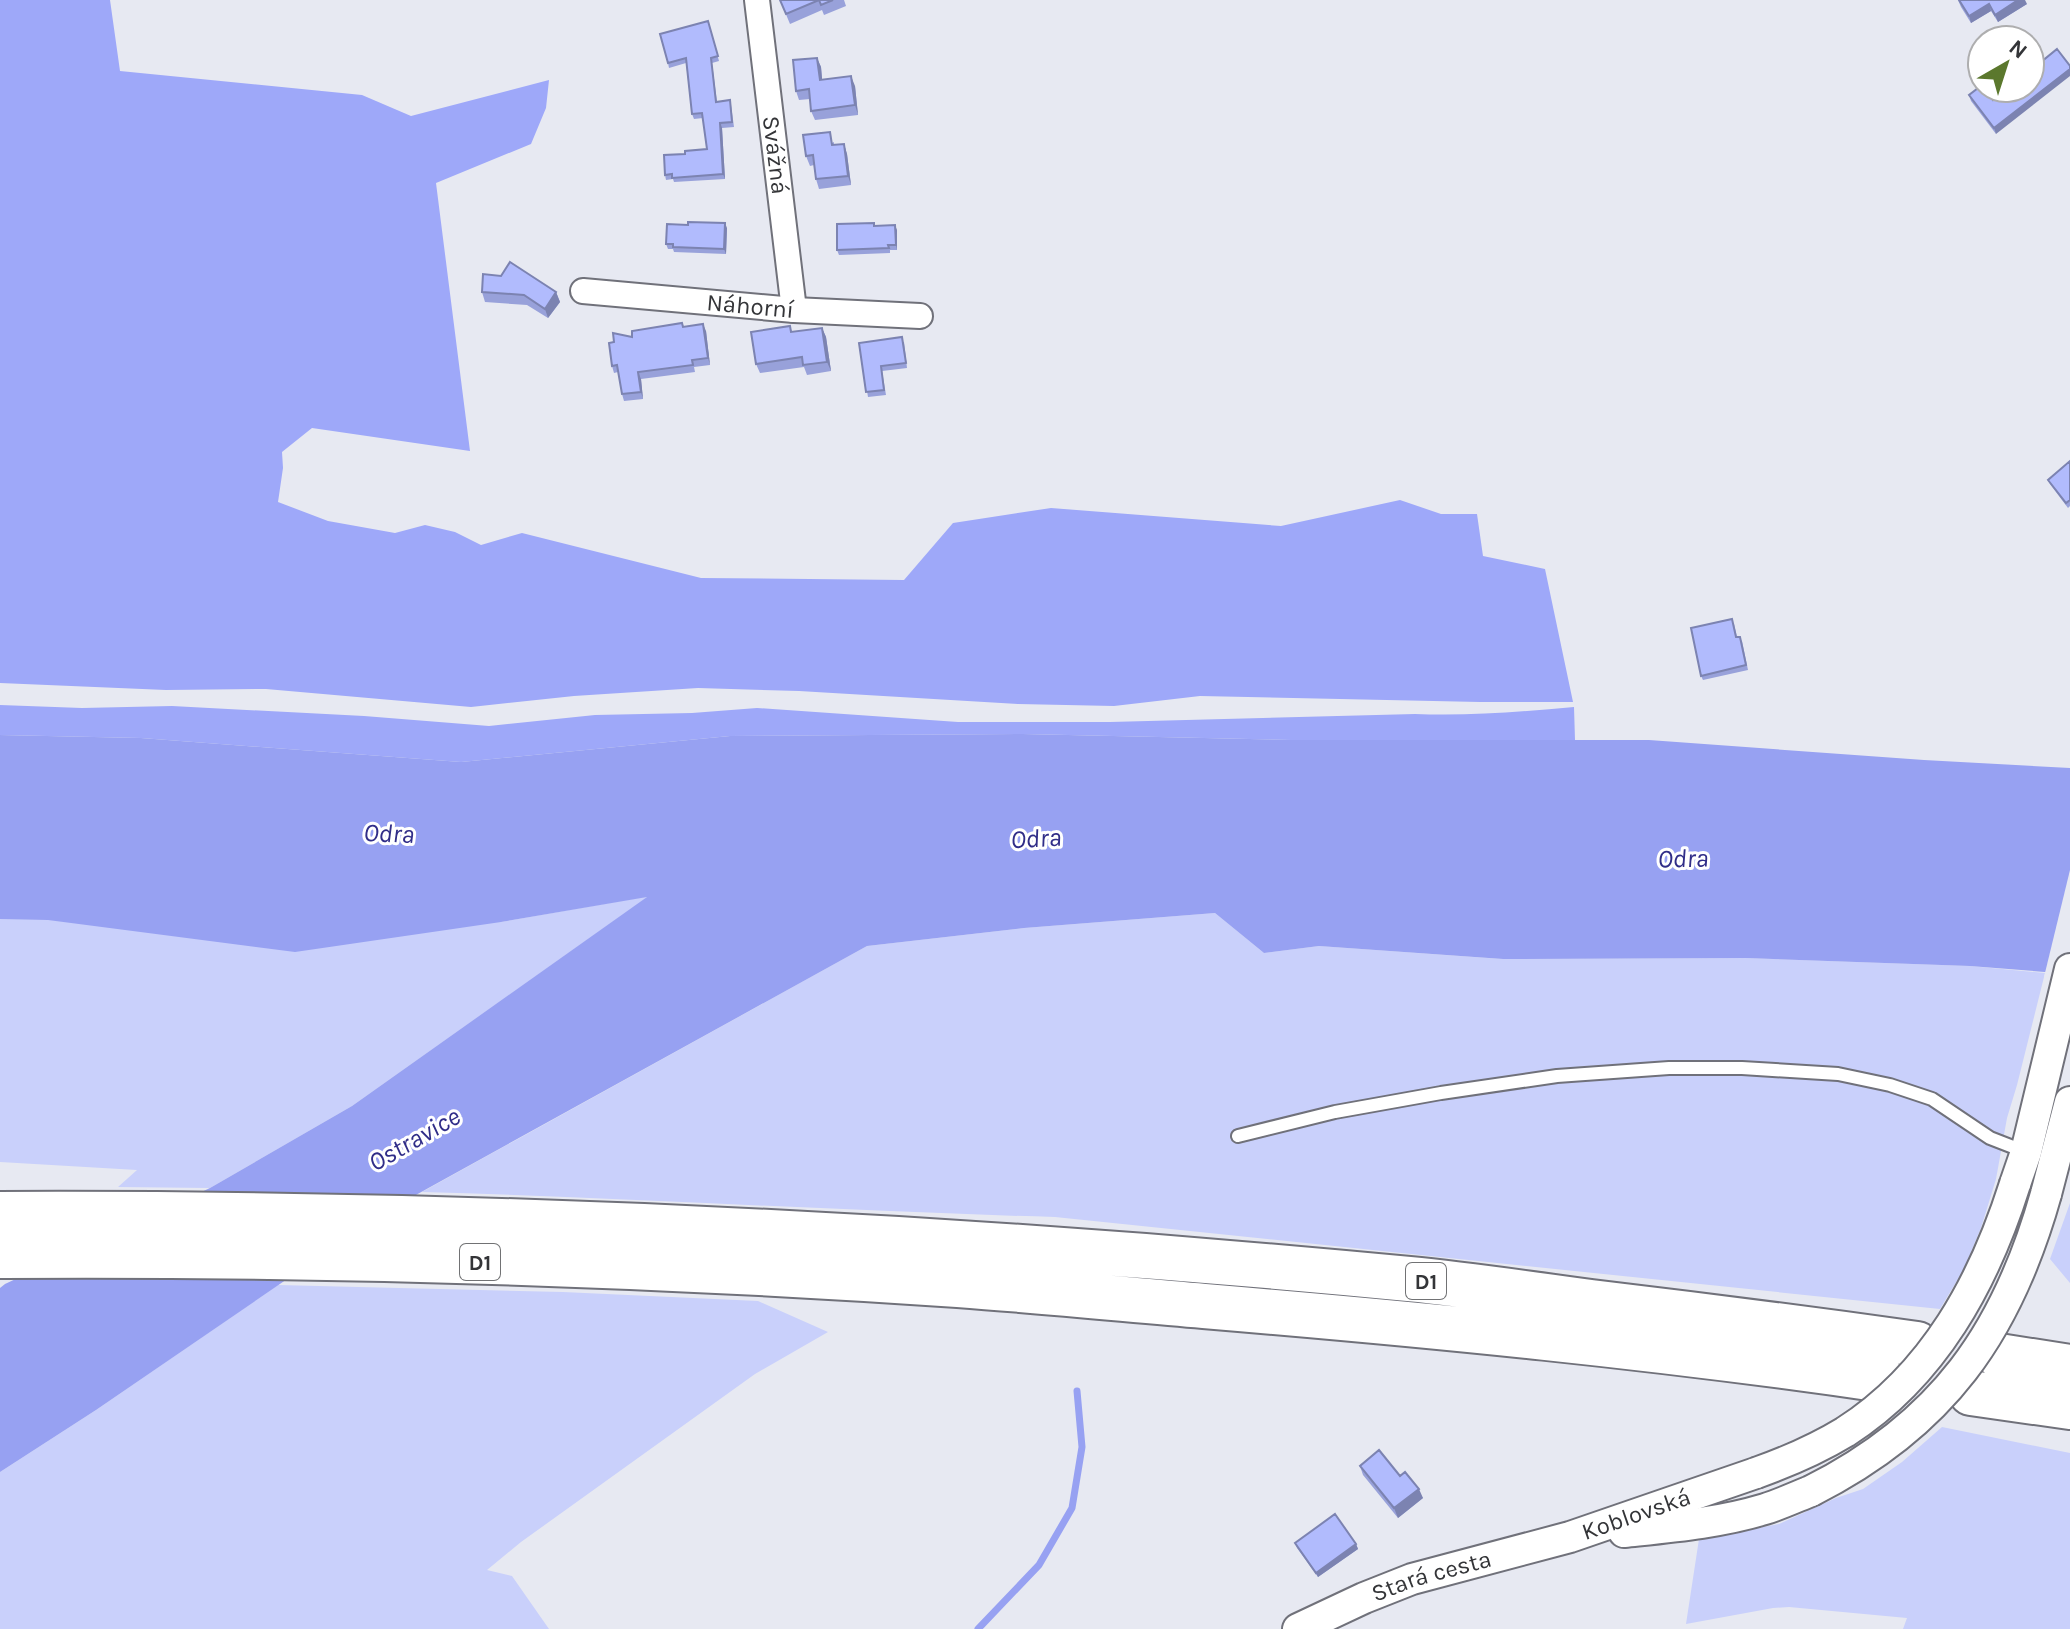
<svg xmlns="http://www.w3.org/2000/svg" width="2070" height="1629" font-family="Karla,sans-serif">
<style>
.green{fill:#c9d0fb}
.forest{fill:#9ea8f9}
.water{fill:#97a1f2}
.pier{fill:#e7e9f2}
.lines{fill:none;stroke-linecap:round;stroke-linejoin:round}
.stream{stroke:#97a1f2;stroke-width:7}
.service-casing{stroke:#70717a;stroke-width:16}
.minor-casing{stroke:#70717a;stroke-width:28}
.tertiary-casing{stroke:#70717a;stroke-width:34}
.motorway-casing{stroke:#70717a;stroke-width:48}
.service{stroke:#fff;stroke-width:12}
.minor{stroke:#fff;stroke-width:24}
.tertiary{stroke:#fff;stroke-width:30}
.motorway{stroke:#fff;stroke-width:44}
.tertiary-bridge-casing{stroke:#70717a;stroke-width:34;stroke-linecap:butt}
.tertiary-bridge{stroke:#fff;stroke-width:30}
.wall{fill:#98a1da}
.shaded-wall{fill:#7c83b1}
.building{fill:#b1bbfd;stroke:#7c83b1;stroke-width:2}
.labels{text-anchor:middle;stroke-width:6;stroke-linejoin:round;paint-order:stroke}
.shield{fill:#fff;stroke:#717274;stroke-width:2}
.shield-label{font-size:22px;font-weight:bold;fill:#343538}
.street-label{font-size:24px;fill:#343538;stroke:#fff}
.water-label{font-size:26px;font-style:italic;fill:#302d88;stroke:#fff}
</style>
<rect width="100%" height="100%" fill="#e7e9f2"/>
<path class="green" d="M649,896L352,1106L210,1188L118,1187L137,1170L0,1162V919L501,922Z
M1215,913L1264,953L1319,946L1502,959L1746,958L1970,966L2045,973L2017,1085L2007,1118L1996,1179L1981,1228L1964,1269L1940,1309L1055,1217C844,1211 633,1198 422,1192L867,946L1024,928Z
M2070,1203V1283L2050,1259Z
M278,1285L563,1292L758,1301L828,1332L755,1374L521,1542L487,1570L512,1576L549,1629H0V1472L96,1410Z
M1942,1427L2070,1453V1629H1903L1907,1618L1789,1607L1773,1608L1686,1624L1699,1539L1779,1524L1836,1498L1863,1489L1902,1462Z"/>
<path class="forest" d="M0,0H110L120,71L362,95L411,116L549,80L546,108L531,144L436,183L470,451L312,428L282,452L283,468L278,502L328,521L395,533L425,525L455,532L481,545L522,533L701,578L904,580L953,523L1051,508L1281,526L1400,500L1441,514H1477L1483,556L1545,569L1573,702H1480L1200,696L1114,706L1018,704L799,691L698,688L574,696L471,707L266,689L166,690L0,683Z
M0,705L82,708L172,706L364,716L489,726L595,715L692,713L757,708L958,722H1110L1415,714C1468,716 1521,712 1574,707L1575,740H1291L1023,734L730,736L461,762L141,738L0,735Z"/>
<path class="water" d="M1023,734L1291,740H1649L1924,760L2070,768V974L1970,966L1746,958L1503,959L1319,946L1264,953L1215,913L1024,928L867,946L385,1212L96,1410L0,1472V1288L5,1284L210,1188L352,1106L647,897L501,922L295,952L48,920L0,919V735L141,738L461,762L730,736Z"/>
<path class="pier" d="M2070,870V978L2044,977Z"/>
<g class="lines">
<path class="stream" d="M978,1629L1039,1565L1072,1508L1082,1447L1077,1391"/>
<defs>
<path id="service" d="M1238,1136L1335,1112L1441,1093L1557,1076L1669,1068H1742L1838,1074L1890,1085L1932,1099L1990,1138L2026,1152"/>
<g id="minor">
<path id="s1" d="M757,0L794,310"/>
<path id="s2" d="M583,291L794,310L920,316"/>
</g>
<g id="tertiary">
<path d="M2015,1184L2026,1152L2070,969"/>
<path d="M2046,1194L2070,1102"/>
<path d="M1624,1532C1671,1527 1719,1523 1765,1509C1781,1504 1796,1497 1811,1491"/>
<path id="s3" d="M1298,1629L1364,1598L1412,1579L1570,1537L1756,1473"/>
</g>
<path id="motorway" d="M0,1214C470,1212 941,1234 1409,1279C1470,1285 1531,1294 1591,1302C1700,1315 1809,1329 1917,1344
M0,1256C319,1254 639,1263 958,1285C1040,1291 1122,1299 1204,1306C1431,1325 1658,1347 1883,1380
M1999,1356L2070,1367
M1971,1393L2070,1407"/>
</defs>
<use href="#service" class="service-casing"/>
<use href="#minor" class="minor-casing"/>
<use href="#tertiary" class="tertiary-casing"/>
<use href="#motorway" class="motorway-casing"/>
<use href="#service" class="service"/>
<use href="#minor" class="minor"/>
<use href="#tertiary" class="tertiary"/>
<use href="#motorway" class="motorway"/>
<defs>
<path id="tertiary-bridge" d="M1756,1473C1787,1462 1817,1449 1845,1432C1934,1375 1984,1282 2015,1184
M1811,1491C1942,1425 2007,1333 2046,1194"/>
</defs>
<use href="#tertiary-bridge" class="tertiary-bridge-casing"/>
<use href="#tertiary-bridge" class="tertiary-bridge"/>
</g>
<path class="wall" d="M780,0H844L846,6L824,15L822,10L790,24Z
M1958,0L2027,4L1998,22L1991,11L1971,23L1961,7Z
M708,21L719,61L712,63L717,102L731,105L734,127L722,128L725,179L674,182L673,179L666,180L665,175L685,154L707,149L703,118L694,119L692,114L686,63L669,68L668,63Z
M817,58L821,67L822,80L855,86L858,115L815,120L811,111L810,99L799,100L796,91Z
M1969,95L1993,100L1996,134L1971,101Z
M834,142V145L844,144L847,154L851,185L819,189L816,179L814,165L810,166L806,156Z
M875,226L897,230V250H890V253L839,255L837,250Z
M727,228L726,254L674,252L673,249H668L666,244Z
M482,292H556L560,302L548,318L527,305L485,302Z
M684,326L706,331L710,365L694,367L695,372L641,379L643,399L624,401L622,394L618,372L614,373L612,366L632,337Z
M790,326L792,332L822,328L826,337L831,371L807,375L804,367L760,373L756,364Z
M904,342L907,368L882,371L886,395L868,397L859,343Z
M2070,461V506L2068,508L2050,484L2048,480Z
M1734,624L1737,637L1742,641L1748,670L1703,680L1701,676Z
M1360,1466L1400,1476L1423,1498L1398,1518L1363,1475Z
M1295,1543L1356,1544L1358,1549L1318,1577L1297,1548Z"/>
<path class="shaded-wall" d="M2018,0H2025L2027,4L1998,22L1995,15Z
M1989,4L1991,11L1971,23L1969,16Z
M817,58L821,67L823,89L820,80Z
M2070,69V76L1996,134L1994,128Z
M851,76L855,86L858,115L855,105Z
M720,123L722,128L725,179L723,174Z
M844,144L847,154L851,185L848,176Z
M725,223L727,228L726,254L724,249Z
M895,225L897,230V250L896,245Z
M556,292L560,302L548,318L545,309Z
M703,324L706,331L710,365L708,358Z
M822,328L826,337L831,371L827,362Z
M638,372L641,379L643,399L641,392Z
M1419,1489L1423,1498L1398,1518L1394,1508Z
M1356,1544L1358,1549L1318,1577L1316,1573Z"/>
<path class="building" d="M780,0H833L821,5L819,0L786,14Z
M1959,0H2018L1995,15L1989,4L1969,16Z
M708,21L718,56L711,58L716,102L730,100L732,122L720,123L723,174L672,178V174L665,175L664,155L685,154V151L707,149L702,113L692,114L686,58L668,63L660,34Z
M2057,49L2070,66V69L1994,128L1969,95L1982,85V88H1984L1993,100L2008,88H2030V71Z
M817,58L820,80L851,76L855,105L811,111L809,89L796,91L793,60Z
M830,132L832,145L844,144L848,176L816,179L813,155L806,156L803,135Z
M688,222L725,223L724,249L673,247V244H666L667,224L688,225Z
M874,223V226L895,225L896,245H888L889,248L837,250V224Z
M510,262L556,292L545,309L524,295L482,292L483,274L501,276Z
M682,323L683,327L703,324L708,358L692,360L693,365L638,372L641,392L622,394L617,365L612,366L609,343L614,342L613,333L632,337V331Z
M790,326L791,332L822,328L827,362L803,365L802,357L756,364L751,332Z
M902,337L906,363L881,366L884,390L866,392L859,343Z
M2070,461V500L2066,503L2048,480Z
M1732,619L1736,637H1740L1746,665L1701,676L1691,628Z
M1379,1450L1400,1476L1405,1472L1419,1489L1394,1508L1360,1466Z
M1335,1514L1356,1544L1316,1573L1295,1543Z"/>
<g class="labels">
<g class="shield">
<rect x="460" y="1244" width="40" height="36" rx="6"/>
<rect x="1406" y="1263" width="40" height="36" rx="6"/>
</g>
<g class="shield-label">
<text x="480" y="1270">D1</text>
<text x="1426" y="1289">D1</text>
</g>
<g class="street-label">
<text dy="8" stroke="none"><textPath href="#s1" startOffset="156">Svážná</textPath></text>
<text dy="8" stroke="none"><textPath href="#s2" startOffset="168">Náhorní</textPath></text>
<text dy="8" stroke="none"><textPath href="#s3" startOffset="358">Koblovská</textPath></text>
<text dy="8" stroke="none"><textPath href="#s3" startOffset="144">Stará cesta</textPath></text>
</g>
<g class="water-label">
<text transform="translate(389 833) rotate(2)" y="9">Odra</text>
<text transform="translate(1036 838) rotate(-3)" y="9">Odra</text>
<text transform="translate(1683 858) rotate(-1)" y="9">Odra</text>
<text transform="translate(414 1139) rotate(-30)" y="9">Ostravice</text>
</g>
</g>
<g transform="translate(2006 64) rotate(39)"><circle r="38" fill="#ffffff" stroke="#aeaeaf" stroke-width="2"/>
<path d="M0-6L14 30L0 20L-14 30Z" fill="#5b782d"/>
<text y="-12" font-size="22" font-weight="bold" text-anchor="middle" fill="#343538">N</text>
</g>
</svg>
